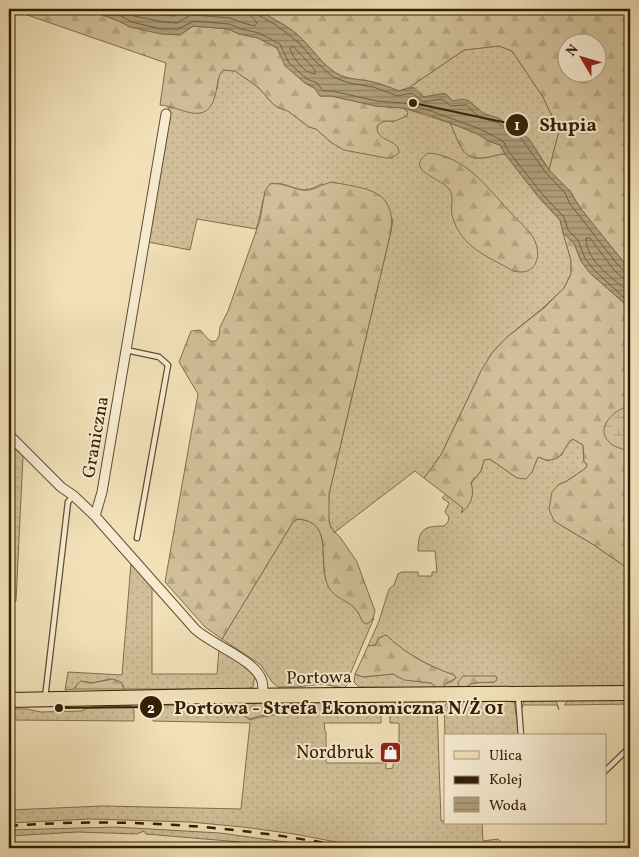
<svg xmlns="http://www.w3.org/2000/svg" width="639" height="857" font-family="Vollkorn,serif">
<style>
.grass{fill:url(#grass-dots);stroke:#826e4e}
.forest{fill:url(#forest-firs);stroke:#826e4e;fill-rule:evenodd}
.wetland{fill:url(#wetland-marsh);stroke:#826e4e}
.water{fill:url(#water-rules);stroke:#7e6b4b}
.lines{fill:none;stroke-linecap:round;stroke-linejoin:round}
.shore{stroke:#715e40;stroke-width:1}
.service-casing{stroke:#624e31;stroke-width:7}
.minor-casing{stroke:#624e31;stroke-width:11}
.primary-casing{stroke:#321e04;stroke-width:16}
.service{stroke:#f6ebd1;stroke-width:4.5}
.minor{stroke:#f6ebd1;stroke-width:9}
.primary{stroke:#f1e0b8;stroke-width:14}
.rail{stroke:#321e04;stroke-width:2.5;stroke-dasharray:9 9;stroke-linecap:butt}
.labels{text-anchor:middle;stroke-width:4;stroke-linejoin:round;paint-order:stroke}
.street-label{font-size:18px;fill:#321e04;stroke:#f6ebd1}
.poi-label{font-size:18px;fill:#321e04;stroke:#f6ebd1;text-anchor:end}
.leader{fill:none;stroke:#321e04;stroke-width:2}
.callout-dot{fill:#321e04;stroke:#f6ebd1;stroke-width:2}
.mark-label{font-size:15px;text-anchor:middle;font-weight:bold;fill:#fff}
.callout-label{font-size:19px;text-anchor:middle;font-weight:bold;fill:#321e04;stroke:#f6ebd1;stroke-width:4;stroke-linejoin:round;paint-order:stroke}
</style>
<defs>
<pattern id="grass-dots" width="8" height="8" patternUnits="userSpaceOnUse" patternTransform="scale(1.25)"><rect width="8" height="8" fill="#d1bf99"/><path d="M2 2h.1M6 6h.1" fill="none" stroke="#b4a482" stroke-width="1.8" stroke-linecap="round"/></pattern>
<pattern id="forest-firs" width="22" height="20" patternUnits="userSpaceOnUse" patternTransform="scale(1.25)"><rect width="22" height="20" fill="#d1bf99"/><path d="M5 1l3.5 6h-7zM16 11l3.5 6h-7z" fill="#b4a482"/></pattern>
<pattern id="wetland-marsh" width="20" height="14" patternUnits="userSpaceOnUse" patternTransform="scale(1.25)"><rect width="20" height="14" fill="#d1bf99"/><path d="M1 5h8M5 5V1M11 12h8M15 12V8" fill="none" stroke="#b4a482"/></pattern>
<pattern id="water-rules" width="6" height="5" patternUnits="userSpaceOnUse" patternTransform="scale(1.25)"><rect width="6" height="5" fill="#b09e7b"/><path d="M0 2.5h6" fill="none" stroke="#908063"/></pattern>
</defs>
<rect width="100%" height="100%" fill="#f1e0b8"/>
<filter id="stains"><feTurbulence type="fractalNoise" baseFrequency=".004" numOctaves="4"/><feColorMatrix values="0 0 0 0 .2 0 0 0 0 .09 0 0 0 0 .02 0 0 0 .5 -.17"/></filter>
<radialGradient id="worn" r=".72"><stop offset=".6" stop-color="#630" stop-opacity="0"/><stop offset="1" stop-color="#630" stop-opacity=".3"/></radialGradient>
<path class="grass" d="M499,46L512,51L543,97L559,131L549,170L535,148L523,134L498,118L483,114L469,101H453L446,94H440L424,97L415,88L410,87L464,50Z
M223,70L235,71L245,78L258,87L273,104L279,108L288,111L309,127L316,129L332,143H393C383,140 376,136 377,126L383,121H395L407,112L403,108L450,123C458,137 460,160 481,158C490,158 496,154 505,154L539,198L560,220L571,260V274L564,288L544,307L506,338L492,353L481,371L441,455L424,478L415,471L335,532C325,523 329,506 329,494L391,231L393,219L321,184C297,199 292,180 270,184C261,196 262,214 256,229L197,219L190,250L148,242L170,118L169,109L166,105L171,108L217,89L219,75Z
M573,439L583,445L584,462L587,464L586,468L567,481L558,485L554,521L594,545L630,570V686L466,687C472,681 484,683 494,682L496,680L463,676L459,686L460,687H443C445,682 452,683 456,678L454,675C428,666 406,654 386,635L379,638L375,645L368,646L379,621L389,589L394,585L398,574L402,572H418V576H432V572H437L435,551H418C418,529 424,526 444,526L448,522L449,517L445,512L449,503L442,498L446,494L463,508L462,512L472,488L471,483L481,471L484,460L490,459L517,478L532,472L538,457L548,461L562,455L564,448Z
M9,443L23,456L16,601L9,600Z
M298,519C336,522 316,561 328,585C334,596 350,601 357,611C361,616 360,620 366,624L370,622L374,618L351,672L347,685L344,688L322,684L296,687H278L272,682L261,665L222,639L293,522Z
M131,563L152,586V674H217L219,649L249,668L255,675L253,687L247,689H124L123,685L110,679L92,683L81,681L75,687V689L65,690L68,672L122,675Z
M355,674L363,677L393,674L415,681L431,683L437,688L359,687L354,682Z
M630,699V704L564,705L569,700Z
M514,700L519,736H445L444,707L448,701Z
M524,700H556L559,710L557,705H523L522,708Z
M399,701H433L437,706L441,821H445V823H482L483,841L498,839L503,844L507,845L504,848H368L294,834L243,827L190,822L90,819L9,823V810L103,806L241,809L250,723L153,721V709L156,706L218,704L216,706L223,713L242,714L250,720C263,715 277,717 288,710L286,703L372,702C382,705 381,713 381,723H324L325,731L326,732V763H386V769L393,768L394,750L399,749V723H390C390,714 389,705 399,701Z
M131,706L134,710V721L9,720V709H27L41,712L81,711L90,707Z
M115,827L220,833L329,848H285L252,843L146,834L144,831L137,834L78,832L9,836V830Z"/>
<path class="forest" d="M10,9H76L97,13L119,21L130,27L180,35L193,26L229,29L239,34L258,38L277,48C281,58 296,77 305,83C314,89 314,86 320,96H331L376,106L403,108L408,112L407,116L395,121H383L377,126C376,143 399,138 399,153L392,158H386L344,150L332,143L316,129L309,127L288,111L279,108L273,104L258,87L245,78L235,71L223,70C217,77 218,84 216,92C208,129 183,107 160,105L166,63Z
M258,9H630V270L581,209L569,190L549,170L559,131L543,97L512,51L499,46L464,50L410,87L399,91C391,88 382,84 373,82C361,79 347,80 336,73C323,65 313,50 303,40C290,26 273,20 258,9ZM566,42H596V72H566Z
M450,123L478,134L488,141L500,145L505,154C496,154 490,158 481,158C460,160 458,137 450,123Z
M428,153C465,156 486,186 510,212C517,220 527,228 533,237C543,255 537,277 513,271C486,255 461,248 452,215C450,206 455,197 449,189C441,178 403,170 428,153Z
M332,182C365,189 396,188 391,231L329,494V521L331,528L340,537L357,562L375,611L373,618L370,622L366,624C360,620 361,616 357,611C350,600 335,600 328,586C317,561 335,522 298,519L293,522L222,639L205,627L165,582L198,394L179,362L191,331L200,330L210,341H216L219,336L220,327L228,311L260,220L265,191L270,184C282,182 290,188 302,190C312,192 322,184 332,182Z
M563,233L574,243L581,261L590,273L624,303L630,313V570L594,545L554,521L549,509L552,492L558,485L567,481L586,468L587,464L584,462L583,445L573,439C564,445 563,460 550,460C546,461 542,458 538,457L532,472L526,479L517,478L490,459L484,460L481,471L471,483C475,495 471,505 461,513L463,508L424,478L441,455L481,371L492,353L506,338L544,308L564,288L571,274V260Z
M386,635C406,654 428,666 454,675L456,678L444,685L443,687L437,688L431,683L404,680L393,674L363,677L355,674L368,646L375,645L379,638Z
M463,676H496L497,680L494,682C484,683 472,681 466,687H460L458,684V682Z
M113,679L121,682L124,689H75L77,684L81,681L92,683Z
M286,703L288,710L286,713L259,716L250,719L242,714L223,713L217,708L218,704Z"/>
<path class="wetland" d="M630,406V452C624,449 613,447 609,442C594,427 616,408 630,406Z"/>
<path class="water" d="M76,9H258C273,20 290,26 303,40C313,50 323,65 336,73C347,80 361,79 373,82C382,84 391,88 399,91C418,86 409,87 424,97L440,94H446L453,101L463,99L469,101L483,113L498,118L529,139L549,170L569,190L581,209L630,270V313L624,303L590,273L581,261L574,243L563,233L560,220L529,185L505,154L500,145L488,141L478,134L427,114L403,108L376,106L331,96H320L314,87L305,83L285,66L277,48L258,38L239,34L228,29L193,26L180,35L161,34L130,27L119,21L97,13Z"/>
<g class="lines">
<path class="shore" d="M99,9L121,16L132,22L161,29H178L194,21L229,24L241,29L259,33L280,44L289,63L307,79L317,83L323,91H332L377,101L404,103L428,110L480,129L503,141L509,152L543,195L564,217L568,230L578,240L585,258L594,270L630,303
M119,9L134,16L163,22L177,23L189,16L194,15L230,18L243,23L255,26L257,22L251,16L250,9
M136,9L163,15L174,16L187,9
M256,9L258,15L276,25L299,43L316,62L333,77L349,83L373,87L398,96L412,93L423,102L441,99L451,106L466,105L480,118L496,122L521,138L546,173L565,193L570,204L618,265L625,272L630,274
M293,46L315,70V74C304,73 294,59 290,49Z
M630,280L623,278L614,270L590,238H586C586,262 614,279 630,293"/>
<defs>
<path id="service" d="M126,350L159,357L168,365L137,538
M518,695L521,736
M45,698L68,502L73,496
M605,771L630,747"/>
<path id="minor" d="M9,435L61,487L74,496L95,516L195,629C212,645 256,660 262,681C263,685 263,691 263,696
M95,516L102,492L166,114"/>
<path id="primary" d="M9,700L215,696L630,693"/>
</defs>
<use href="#service" class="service-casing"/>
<use href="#minor" class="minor-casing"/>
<use href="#primary" class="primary-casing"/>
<use href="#service" class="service"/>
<use href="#minor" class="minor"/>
<use href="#primary" class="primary"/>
<path class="rail" d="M9,826C124,817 239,826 352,848"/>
</g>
<defs>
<symbol id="shop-square" viewBox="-11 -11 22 22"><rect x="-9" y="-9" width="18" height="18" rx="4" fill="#8f2418" stroke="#f6ebd1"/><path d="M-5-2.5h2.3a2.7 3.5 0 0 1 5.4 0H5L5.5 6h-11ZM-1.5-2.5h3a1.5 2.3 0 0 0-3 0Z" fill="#fff"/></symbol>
</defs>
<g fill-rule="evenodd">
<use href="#shop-square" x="378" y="740" width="25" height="25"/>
</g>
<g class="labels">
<g class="street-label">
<text transform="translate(95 437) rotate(-80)" y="6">Graniczna</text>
<text transform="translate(319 677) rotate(-1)" y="6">Portowa</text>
</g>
<g class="poi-label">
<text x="374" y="758">Nordbruk</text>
</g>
</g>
<path class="leader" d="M413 103L517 125M59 708L151 707"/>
<g class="callout-dot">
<circle cx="413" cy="103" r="5"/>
<circle cx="59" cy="708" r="5"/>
<circle cx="517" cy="125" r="12"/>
<circle cx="151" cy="707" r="12"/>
</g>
<g class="mark-label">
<text x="517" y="130">1</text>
<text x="151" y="713">2</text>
</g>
<g class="callout-label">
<text x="568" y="131">Słupia</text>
<text x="339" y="714">Portowa - Strefa Ekonomiczna N/Ż 01</text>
</g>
<rect width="639" height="857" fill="none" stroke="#f1e0b8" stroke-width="30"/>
<rect x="10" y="10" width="619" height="837" fill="none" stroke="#321e04" stroke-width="2.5"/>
<rect x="15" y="15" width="609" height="827" fill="none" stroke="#321e04"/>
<rect x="444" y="734" width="162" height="90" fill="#f6ebd1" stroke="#a8997f"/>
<rect x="454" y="751" width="25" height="8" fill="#f1e0b8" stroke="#a8997f"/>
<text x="489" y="760" font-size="15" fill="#321e04">Ulica</text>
<rect x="454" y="776" width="25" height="8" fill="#321e04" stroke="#a8997f"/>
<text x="489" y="784" font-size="15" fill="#321e04">Kolej</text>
<rect x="454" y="797" width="25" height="15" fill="url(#water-rules)" stroke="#a8997f"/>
<text x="489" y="810" font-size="15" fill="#321e04">Woda</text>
<g transform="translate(582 58) rotate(308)"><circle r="24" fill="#f6ebd1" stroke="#a8997f"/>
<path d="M0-4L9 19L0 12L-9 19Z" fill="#8f2418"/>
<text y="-8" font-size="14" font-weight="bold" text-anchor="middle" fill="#321e04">N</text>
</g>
<rect width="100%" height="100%" filter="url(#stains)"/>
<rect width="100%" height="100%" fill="url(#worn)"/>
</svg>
